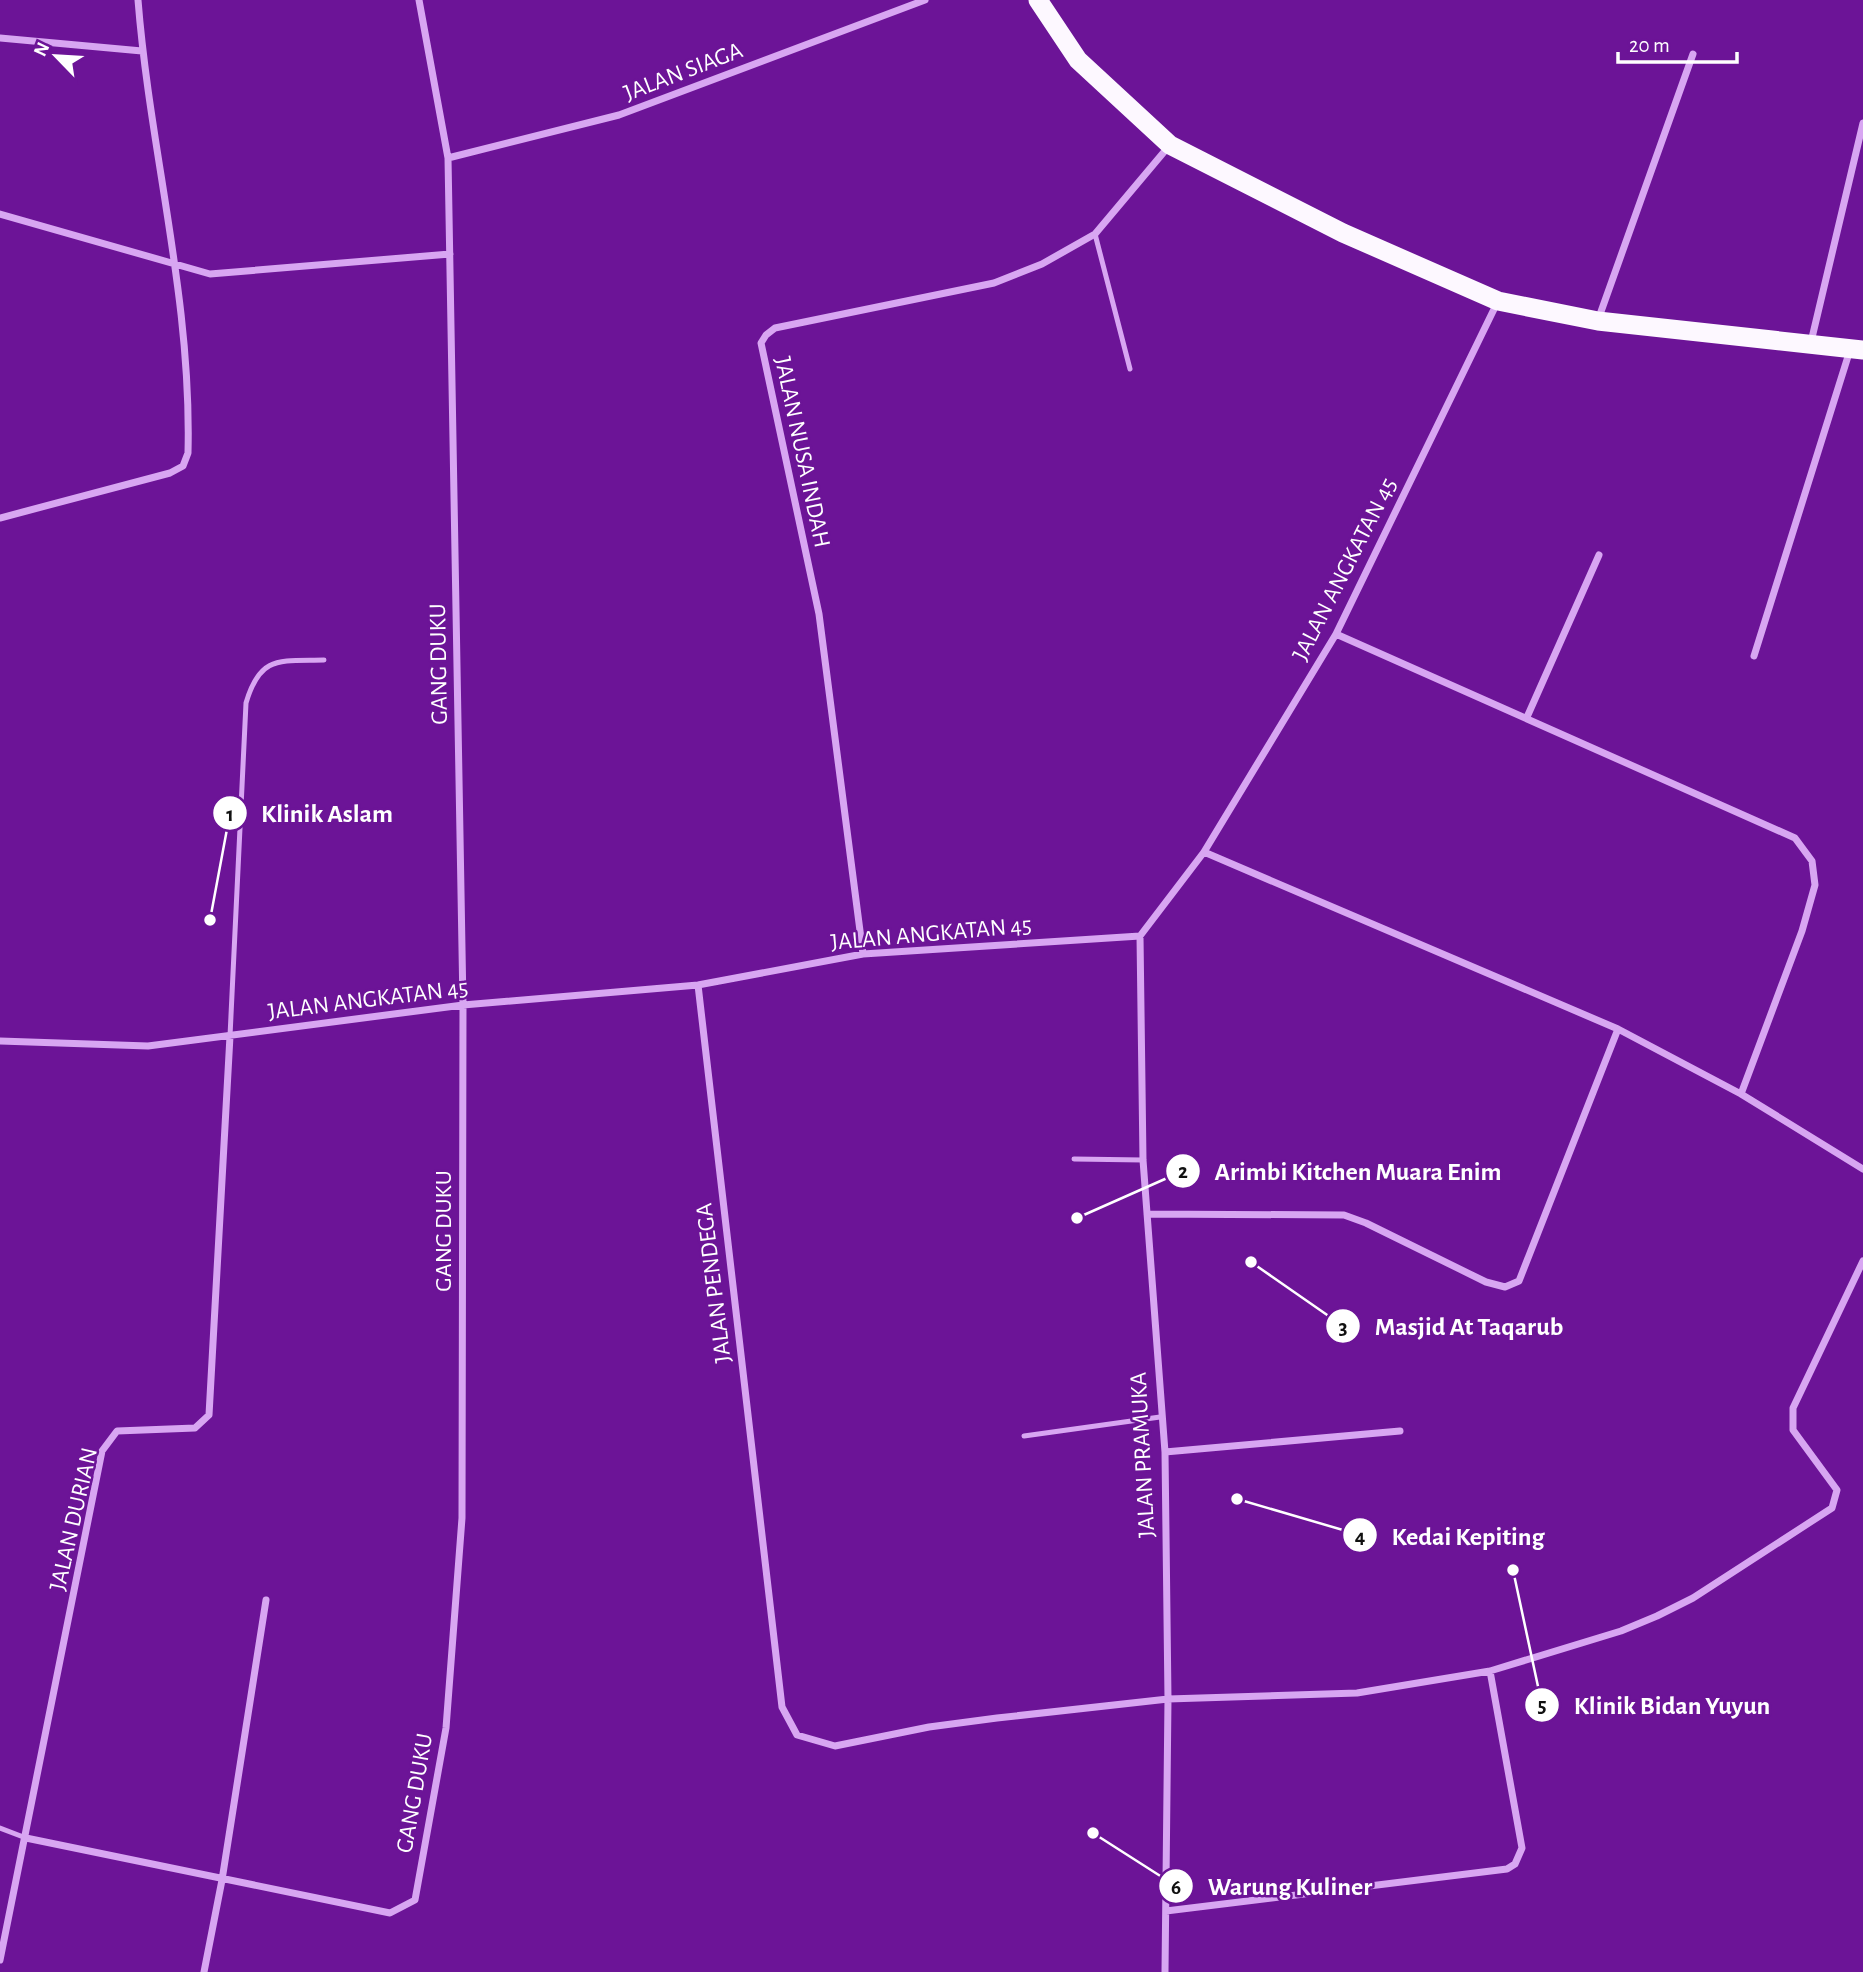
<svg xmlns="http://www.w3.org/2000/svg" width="1863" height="1972" font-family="'Alegreya Sans',sans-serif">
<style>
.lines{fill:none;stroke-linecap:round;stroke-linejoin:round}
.service{stroke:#d8a6f2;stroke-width:5}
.minor{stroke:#d8a6f2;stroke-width:7}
.trunk{stroke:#fdf8ff;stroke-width:19}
.labels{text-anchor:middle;stroke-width:5;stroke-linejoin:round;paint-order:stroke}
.street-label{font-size:24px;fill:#fff;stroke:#6c1497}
.leader{fill:none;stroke:#fff;stroke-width:2.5}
.callout-dot{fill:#fff;stroke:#6c1497;stroke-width:2.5}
.mark-label{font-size:21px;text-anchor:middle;font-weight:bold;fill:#111}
.callout-label{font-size:26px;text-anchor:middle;font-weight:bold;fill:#fff;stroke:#6c1497;stroke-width:5;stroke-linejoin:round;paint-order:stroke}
</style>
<rect width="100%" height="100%" fill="#6c1497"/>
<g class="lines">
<path class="service" d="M1095,234L1130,369
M230,1036L246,703C260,655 279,661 324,660
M1074,1159L1143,1160
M1024,1436L1160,1417
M0,1828L26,1838"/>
<path class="minor" d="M0,38L142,51
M448,158L619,115L925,0
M0,214L210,274L450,254
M1598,320L1693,54
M1811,342L1863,123
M0,518L170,473L183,466L188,453C192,299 150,152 138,0
M1336,634L1795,838L1812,861L1815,885L1802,931L1741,1094
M1754,656L1850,350
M1527,717L1599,555
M1204,852L1618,1029L1741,1094L1863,1169
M1140,936L1143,1160L1165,1452L1168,1699L1165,1972
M863,954L819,614L761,343L766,335L775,328L994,283L1042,264L1095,234L1169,146
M698,985L782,1707L797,1735L835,1746L929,1727L997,1718L1168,1699L1357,1693L1490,1671L1621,1631L1657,1616L1693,1598L1832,1508L1837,1490L1793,1430V1408L1863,1261
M0,1041L148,1046L463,1005L698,985L863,954L1140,936L1204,852L1336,634L1497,303
M1147,1214L1344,1215L1366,1223L1486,1282L1505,1287L1519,1281L1618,1029
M1165,1452L1400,1431
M26,1838L390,1913L415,1900L446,1728L462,1518L463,1005L448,158L419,0
M1166,1911L1507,1869L1515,1864L1522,1848L1490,1671
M0,1960L102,1451L117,1431L195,1428L209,1415L230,1036
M204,1972L222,1880L266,1600"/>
<path class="trunk" d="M1038,0L1078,60L1170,145L1343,233L1498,301L1598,321L1863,350"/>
</g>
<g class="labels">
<g class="street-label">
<text transform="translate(683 71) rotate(-21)" y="8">JALAN SIAGA</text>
<text transform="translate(803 452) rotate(78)" y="8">JALAN NUSA INDAH</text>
<text transform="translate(1344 569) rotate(-63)" y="8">JALAN ANGKATAN 45</text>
<text transform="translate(438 664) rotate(-91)" y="8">GANG DUKU</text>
<text transform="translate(931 933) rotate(-5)" y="8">JALAN ANGKATAN 45</text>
<text transform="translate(368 999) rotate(-7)" y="8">JALAN ANGKATAN 45</text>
<text transform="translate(443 1231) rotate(-90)" y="8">GANG DUKU</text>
<text transform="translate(713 1283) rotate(-97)" y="8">JALAN PENDEGA</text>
<text transform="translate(1142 1455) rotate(-93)" y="8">JALAN PRAMUKA</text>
<text transform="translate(73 1519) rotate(-77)" y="8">JALAN DURIAN</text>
<text transform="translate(414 1793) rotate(-80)" y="8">GANG DUKU</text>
</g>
</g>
<path class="leader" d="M210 920L230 813M1077 1218L1183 1171M1251 1262L1343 1326M1237 1499L1360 1535M1513 1570L1542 1705M1093 1833L1176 1886"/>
<g class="callout-dot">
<circle cx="210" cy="920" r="7"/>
<circle cx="1077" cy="1218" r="7"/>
<circle cx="1251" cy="1262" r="7"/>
<circle cx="1237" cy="1499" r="7"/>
<circle cx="1513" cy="1570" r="7"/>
<circle cx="1093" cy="1833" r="7"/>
<circle cx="230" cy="813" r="18"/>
<circle cx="1183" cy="1171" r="18"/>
<circle cx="1343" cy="1326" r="18"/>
<circle cx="1360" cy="1535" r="18"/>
<circle cx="1542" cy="1705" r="18"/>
<circle cx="1176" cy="1886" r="18"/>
</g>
<g class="mark-label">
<text x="230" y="821">1</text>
<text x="1183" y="1178">2</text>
<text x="1343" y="1334">3</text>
<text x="1360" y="1543">4</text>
<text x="1542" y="1712">5</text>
<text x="1176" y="1894">6</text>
</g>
<g class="callout-label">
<text x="327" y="822">Klinik Aslam</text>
<text x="1358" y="1180">Arimbi Kitchen Muara Enim</text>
<text x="1469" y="1335">Masjid At Taqarub</text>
<text x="1468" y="1545">Kedai Kepiting</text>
<text x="1672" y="1714">Klinik Bidan Yuyun</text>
<text x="1290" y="1895">Warung Kuliner</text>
</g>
<g transform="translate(56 56) rotate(295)" stroke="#6c1497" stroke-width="5" paint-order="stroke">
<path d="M0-5L12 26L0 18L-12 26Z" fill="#ffffff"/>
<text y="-10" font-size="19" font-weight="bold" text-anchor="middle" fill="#ffffff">N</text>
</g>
<path d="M1618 52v10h119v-10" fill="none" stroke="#ffffff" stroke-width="3.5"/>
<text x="1629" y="52" font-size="21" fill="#ffffff" stroke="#6c1497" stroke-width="5" paint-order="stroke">20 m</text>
</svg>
